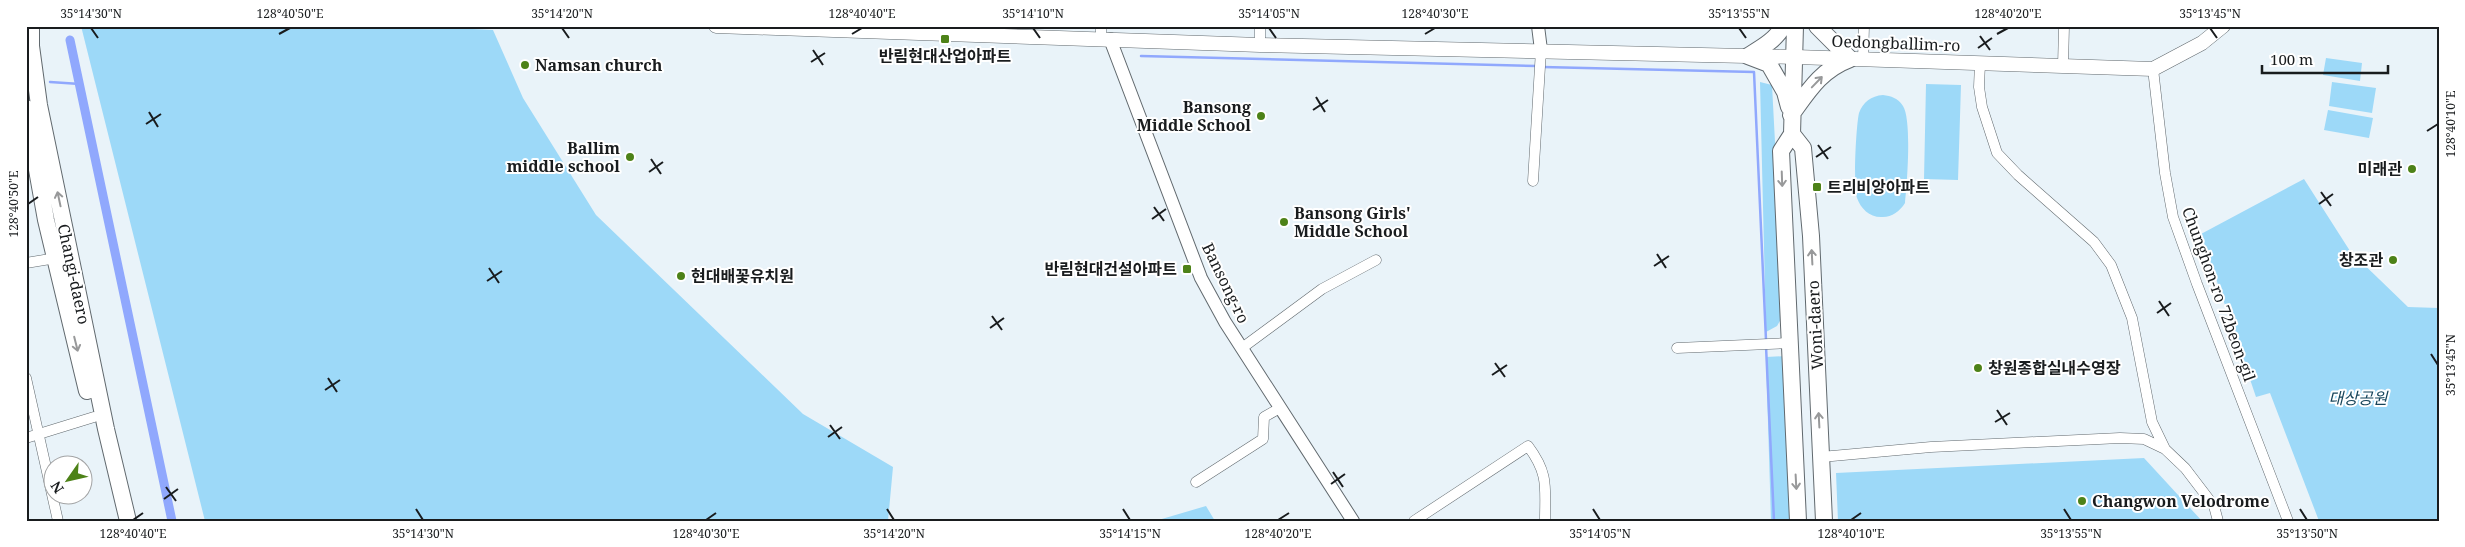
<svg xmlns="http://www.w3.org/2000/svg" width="2465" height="547" font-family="'Noto Serif','Noto Sans KR',serif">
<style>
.green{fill:#9dd9f8}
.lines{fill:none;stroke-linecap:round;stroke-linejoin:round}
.stream{stroke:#90a8fd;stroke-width:2.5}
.canal{stroke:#90a8fd;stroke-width:9}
.minor-casing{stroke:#61696e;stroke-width:11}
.tertiary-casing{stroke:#61696e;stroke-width:14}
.secondary-casing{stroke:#61696e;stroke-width:15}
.primary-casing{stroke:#61696e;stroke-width:18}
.minor{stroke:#fff;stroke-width:10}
.tertiary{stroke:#fff;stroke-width:12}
.secondary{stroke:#fff;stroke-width:14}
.primary{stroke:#fff;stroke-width:16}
.oneway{stroke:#98999a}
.ticks{fill:none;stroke:#191c1e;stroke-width:2}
.poi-dot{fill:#4d8218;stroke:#fff;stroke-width:2}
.labels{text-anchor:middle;stroke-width:4;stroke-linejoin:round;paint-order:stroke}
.street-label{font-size:16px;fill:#191c1e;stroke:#fff}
.poi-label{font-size:16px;font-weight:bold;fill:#191c1e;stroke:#fff;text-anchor:start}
.park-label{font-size:16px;font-style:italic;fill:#16455b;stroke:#fff}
.neatline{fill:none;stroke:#191c1e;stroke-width:2}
.ticks-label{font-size:12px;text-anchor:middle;fill:#191c1e}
</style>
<rect width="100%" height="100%" fill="#e9f3f9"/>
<path class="green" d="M81,26H412L493,30L523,98L596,215L803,414L893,467L888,521H205Z
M2326,58L2362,63L2360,81L2323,75Z
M1760,82L1772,85L1784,314L1777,326L1766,332Z
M2332,82L2376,88L2372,113L2329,106Z
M1926,84L1961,85L1958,180L1924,179Z
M1883,95C1891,96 1898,98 1903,106C1912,120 1907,184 1905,203C1900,211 1892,217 1883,217C1870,218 1861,209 1857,198C1853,186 1856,126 1859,113C1863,102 1871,96 1883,95Z
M2328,110L2373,118L2369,138L2324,130Z
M2304,179L2350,251L2408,307L2439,308V521H2319L2270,393L2256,397L2201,234Z
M1786,356L1795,521H1771L1766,357Z
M2144,458L2202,521H1838L1836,473Z
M1206,506L1215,521H1155Z"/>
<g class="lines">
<path class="stream" d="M1141,56L1537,66
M1543,67L1754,72L1766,340
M50,82L80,84
M1766,346L1774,521"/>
<path class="canal" d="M70,40L172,521"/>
<defs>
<path id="minor" d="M1260,26V45
M1101,39V26
M1863,59L1864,26
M1980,63L1979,87L1982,107L1997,153L2018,175L2094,242L2111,265L2132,318L2152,422L2165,449L2185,468L2214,506L2218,521
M2063,66L2064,26
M2153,69L2165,173L2173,217L2197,284L2288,521
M1533,181L1541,50
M26,263L56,258
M1242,348L1322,289L1376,260
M1677,348L1789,343
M26,378L58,521
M26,438L94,417
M1821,457L1931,447L2120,438L2144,439L2165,449
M1196,482L1263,439L1264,417L1280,408
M1414,521L1528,446C1549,474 1545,487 1545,521"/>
<path id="tertiary" d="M1538,26L1541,50
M1110,39L1201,278L1225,322L1353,521"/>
<path id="secondary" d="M716,26L1260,45L1796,57L2153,69L2202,43L2223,26"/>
<path id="primary" d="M31,26V46L39,105L106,429L128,521
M1795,26L1792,134L1781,151L1798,521
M1748,56L1769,64L1785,92L1789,107
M1748,56C1761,48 1776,40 1783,26
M26,108L46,220L87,391
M1791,115C1809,90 1821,70 1850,59L1817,26
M1792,134L1803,148L1811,236L1824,521"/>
</defs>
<use href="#minor" class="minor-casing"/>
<use href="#tertiary" class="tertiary-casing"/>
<use href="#secondary" class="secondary-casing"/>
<use href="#primary" class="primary-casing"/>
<use href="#minor" class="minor"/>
<use href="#tertiary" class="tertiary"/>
<use href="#secondary" class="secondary"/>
<use href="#primary" class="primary"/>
</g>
<defs><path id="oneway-shaft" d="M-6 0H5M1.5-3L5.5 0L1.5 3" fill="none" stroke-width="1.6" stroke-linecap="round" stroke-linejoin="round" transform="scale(1.25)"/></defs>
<g class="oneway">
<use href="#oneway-shaft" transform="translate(1817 82) rotate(-46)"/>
<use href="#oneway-shaft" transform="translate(1782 179) rotate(88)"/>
<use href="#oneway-shaft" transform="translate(59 199) rotate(-102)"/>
<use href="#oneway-shaft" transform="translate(1812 257) rotate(-93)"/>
<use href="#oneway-shaft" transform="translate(76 344) rotate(76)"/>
<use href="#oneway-shaft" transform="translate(1819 420) rotate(-93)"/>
<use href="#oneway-shaft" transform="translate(1796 482) rotate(87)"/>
</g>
<path class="ticks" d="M91,28L98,38M562,28L569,38M1033,28L1040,38M1269,28L1276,38M1739,28L1746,38M2210,28L2217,38M279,34L290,28M852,34L862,28M1425,34L1435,28M1997,34L2008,28M1980,36L1990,50M1978,48L1992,38M813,50L823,65M811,62L825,53M1316,97L1325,112M1313,110L1328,100M149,112L158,127M146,124L161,114M2427,131L2438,124M1818,145L1828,159M1816,157L1831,147M651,159L661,174M649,172L663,162M2321,192L2331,206M28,204L38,197M2319,204L2333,194M1154,207L1164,221M1152,219L1166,209M1657,254L1666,268M1654,266L1669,256M489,268L499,283M487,281L502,271M2159,301L2169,316M2157,313L2171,303M992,316L1002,330M990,328L1004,318M2431,354L2438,365M1495,363L1505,377M1492,375L1507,365M328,378L337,392M325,390L340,380M1997,410L2007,425M1995,422L2010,413M830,425L840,439M828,437L842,427M1333,472L1343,487M1331,484L1345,474M166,487L176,501M164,499L178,489M416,509L423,520M887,509L894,520M1123,509L1130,520M1593,509L1600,520M2064,509L2071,520M2300,509L2307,520M133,520L143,513M706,520L716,513M1278,520L1289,513M1851,520L1861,513"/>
<g class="poi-dot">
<rect x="940" y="34" width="10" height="10" rx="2.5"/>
<circle cx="525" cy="65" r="5"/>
<circle cx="1261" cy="116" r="5"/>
<circle cx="630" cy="157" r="5"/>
<circle cx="2412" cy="169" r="5"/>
<rect x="1812" y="182" width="10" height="10" rx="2.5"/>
<circle cx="1284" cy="222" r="5"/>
<circle cx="2393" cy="260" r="5"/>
<rect x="1182" y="264" width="10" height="10" rx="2.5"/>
<circle cx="681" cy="276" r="5"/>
<circle cx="1978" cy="368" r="5"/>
<circle cx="2082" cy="501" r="5"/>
</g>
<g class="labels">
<g class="street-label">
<text transform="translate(1896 43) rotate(2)" y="6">Oedongballim-ro</text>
<text transform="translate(74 274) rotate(78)" y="6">Changi-daero</text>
<text transform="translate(1226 283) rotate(64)" y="6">Bansong-ro</text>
<text transform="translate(2219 294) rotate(70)" y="6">Chunghon-ro 72beon-gil</text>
<text transform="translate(1815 325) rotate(-93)" y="6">Woni-daero</text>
</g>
<g class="poi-label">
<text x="945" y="62" text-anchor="middle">반림현대산업아파트</text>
<text x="535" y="71">Namsan church</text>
<text x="1251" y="113" text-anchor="end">Bansong<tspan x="1251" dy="18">Middle School</tspan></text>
<text x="620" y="154" text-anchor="end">Ballim<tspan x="620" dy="18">middle school</tspan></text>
<text x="2402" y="175" text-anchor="end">미래관</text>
<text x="1827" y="193">트리비앙아파트</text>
<text x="1294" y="219">Bansong Girls'<tspan x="1294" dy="18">Middle School</tspan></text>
<text x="2383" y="266" text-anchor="end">창조관</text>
<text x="1177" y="275" text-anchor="end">반림현대건설아파트</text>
<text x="691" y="282">현대배꽃유치원</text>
<text x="1988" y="374">창원종합실내수영장</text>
<text x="2092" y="507">Changwon Velodrome</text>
</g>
<g class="park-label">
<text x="2358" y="404">대상공원</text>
</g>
</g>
<rect width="2465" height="547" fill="none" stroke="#ffffff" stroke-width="55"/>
<g transform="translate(68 480) rotate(236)"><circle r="24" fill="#ffffff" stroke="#a3a4a5"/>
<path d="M0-4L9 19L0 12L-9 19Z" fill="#4d8218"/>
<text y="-8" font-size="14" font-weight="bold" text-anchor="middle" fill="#191c1e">N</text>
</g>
<path d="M2262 65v8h126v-8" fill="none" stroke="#191c1e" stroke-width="2.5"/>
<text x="2270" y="65" font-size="15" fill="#191c1e" stroke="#ffffff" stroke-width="4" paint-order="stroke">100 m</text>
<rect x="28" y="28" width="2410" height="492" class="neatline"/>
<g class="ticks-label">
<text x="91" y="18">35°14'30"N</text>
<text x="290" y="18">128°40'50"E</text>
<text x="562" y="18">35°14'20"N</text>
<text x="862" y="18">128°40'40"E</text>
<text x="1033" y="18">35°14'10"N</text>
<text x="1269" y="18">35°14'05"N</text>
<text x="1435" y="18">128°40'30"E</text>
<text x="1739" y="18">35°13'55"N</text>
<text x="2008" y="18">128°40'20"E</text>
<text x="2210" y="18">35°13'45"N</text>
<text transform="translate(2451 124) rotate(-90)" y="4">128°40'10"E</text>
<text transform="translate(14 204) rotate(-90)" y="4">128°40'50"E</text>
<text transform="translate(2451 365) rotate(-90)" y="4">35°13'45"N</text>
<text x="133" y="538">128°40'40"E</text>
<text x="423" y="538">35°14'30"N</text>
<text x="706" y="538">128°40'30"E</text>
<text x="894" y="538">35°14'20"N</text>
<text x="1130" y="538">35°14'15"N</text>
<text x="1278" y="538">128°40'20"E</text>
<text x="1600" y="538">35°14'05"N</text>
<text x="1851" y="538">128°40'10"E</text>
<text x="2071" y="538">35°13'55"N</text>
<text x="2307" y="538">35°13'50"N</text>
</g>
</svg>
